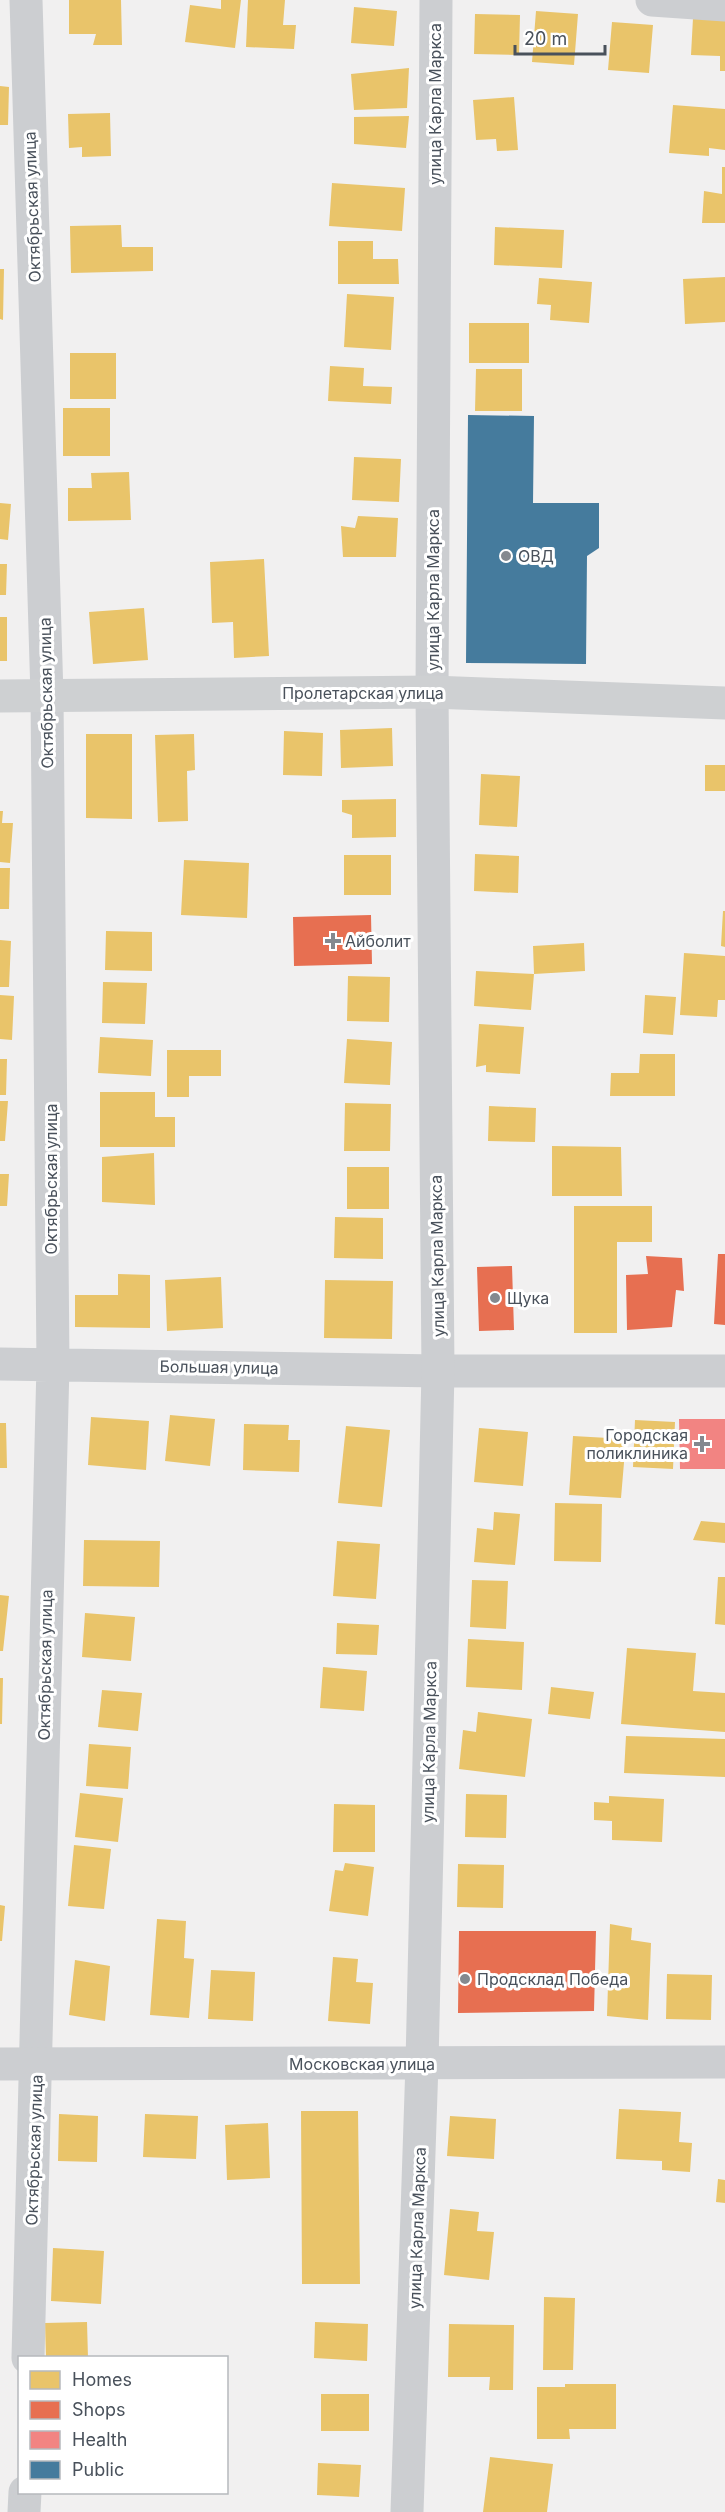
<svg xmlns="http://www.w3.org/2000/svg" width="725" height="2512" font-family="Inter,sans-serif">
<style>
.homes{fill:#e9c46a}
.shops{fill:#e76f51}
.health{fill:#f28482}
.public{fill:#457b9d}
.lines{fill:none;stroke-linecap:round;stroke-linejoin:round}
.minor{stroke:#ccced1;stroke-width:33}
.tertiary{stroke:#ccced1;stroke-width:33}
.secondary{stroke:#ced0d2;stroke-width:33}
.poi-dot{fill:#84898f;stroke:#fff;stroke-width:2}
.labels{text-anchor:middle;stroke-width:6;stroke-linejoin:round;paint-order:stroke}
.street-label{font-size:16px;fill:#49515b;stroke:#fff}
.poi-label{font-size:16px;fill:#49515b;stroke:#fff;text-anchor:start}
</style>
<rect width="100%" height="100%" fill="#f1f0f0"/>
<path class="homes" d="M69,0H121L122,45H93L96,34H69Z
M221,0H241L235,48L185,42L190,5L221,9Z
M248,0H285L283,25H296L294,49L246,47Z
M354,7L397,11L394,46L351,43Z
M536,11L578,14L574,65L532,62Z
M475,14L520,15L519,55L474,54Z
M693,18L725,20V71H720V56L691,55Z
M612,22L653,25L649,73L608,70Z
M409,68L407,108L354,110L351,74Z
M0,86L9,87L8,125H0Z
M514,97L518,150L497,151L496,139L476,140L473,100Z
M673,105L725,109V150L709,148V156L669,153Z
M110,113L111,156L82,157V147L69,148L68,114Z
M409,116L406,148L354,144V117Z
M722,167H725V223H702L704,191L722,194Z
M332,183L405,188L402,231L329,226Z
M121,225L122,247H153V271L71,273L70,226Z
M495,227L564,230L562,268L494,265Z
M338,241H373V259H398L399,284H338Z
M0,269H4L3,320L0,319Z
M725,277V322L685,324L683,279Z
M539,278L592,282L589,323L550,320L551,305L537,304Z
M347,294L394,297L391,350L344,347Z
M469,323H529V363H469Z
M70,353H116V399H70Z
M330,366L364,368L363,386L392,387L391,404L328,401Z
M476,369H522V411H475Z
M63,408H110V456H63Z
M354,457L401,459L399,502L352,500Z
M129,472L131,520L68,521V488H92L91,473Z
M0,503L11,504L8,540L0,539Z
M358,516L398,518L396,557H343L341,526L355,528Z
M264,559L269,656L234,658L233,622L212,623L210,562Z
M0,564H7L6,595H0Z
M144,608L148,660L93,664L89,612Z
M0,617H7V661H0Z
M392,728L393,766L341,768L340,730Z
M284,731L323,733L322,776L283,775Z
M86,734H132V819L86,818Z
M194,734L195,770L187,771L188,821L158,822L155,735Z
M705,765H725V791H705Z
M481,774L520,776L517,827L479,825Z
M396,799V837L352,838V815L342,812V800Z
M0,811H3L2,823H13L10,863L0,862Z
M475,854L519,856L518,893L474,891Z
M344,855H391V895H344Z
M184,860L249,863L247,918L181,915Z
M0,868H10L9,909H0Z
M723,911H725V947L721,946Z
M106,931L152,932V971L105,970Z
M0,940L11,941L9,987H0Z
M584,943L585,971L534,974L531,1010L474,1006L476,971L534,974L533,946Z
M684,953L725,956V1000H718L717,1017L680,1015Z
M348,976L390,977L389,1022L347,1021Z
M103,982L147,983L145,1024L102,1023Z
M0,995L14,996L12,1040L0,1039Z
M645,995L676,997L673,1035L643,1033Z
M479,1024L524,1027L520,1074L486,1072V1065L476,1067Z
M100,1037L153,1040L151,1076L98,1073Z
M347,1039L392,1042L390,1085L344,1083Z
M167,1050H221V1076H189V1097H167Z
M640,1054H675V1096H610L611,1073H639Z
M0,1059H7L6,1095H0Z
M100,1092H155V1117H175V1147H100Z
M0,1101H8L5,1141H0Z
M345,1103L391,1104L390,1151H344Z
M489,1106L536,1108L535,1142L488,1141Z
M552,1146L621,1147L622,1196H552Z
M154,1153L155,1205L102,1202V1157Z
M347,1167H389V1209H347Z
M0,1174H9L7,1206H0Z
M574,1206H652V1242H617V1333H574Z
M335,1217L383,1218V1259L334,1258Z
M118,1274L150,1275V1328L75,1327V1295H118Z
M221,1277L223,1328L167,1331L165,1280Z
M325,1280L393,1281L392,1339L324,1338Z
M170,1415L215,1419L210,1466L165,1461Z
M91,1417L149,1421L146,1470L88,1465Z
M635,1420L675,1422L673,1469L633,1467Z
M0,1423H6L7,1468H0Z
M244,1424L289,1425L288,1440H300L299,1472L243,1470Z
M346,1426L390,1430L382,1507L338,1503Z
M479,1428L528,1432L523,1486L474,1482Z
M573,1436L626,1439L621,1498L569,1495Z
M555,1503L602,1504L601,1562L554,1561Z
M494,1512L520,1514L515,1565L474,1562L477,1528L493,1530Z
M701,1521L725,1523V1543L693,1540Z
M84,1540L160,1541L159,1587L83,1586Z
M337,1541L380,1544L376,1599L333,1596Z
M718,1577H725V1625L715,1624Z
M472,1580L508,1581L506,1629L470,1627Z
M0,1595L9,1596L3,1651H0Z
M85,1613L135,1617L131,1661L82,1657Z
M337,1623L379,1625L377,1655L336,1654Z
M468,1639L524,1642L522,1690L466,1687Z
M627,1648L696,1653L693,1691L725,1693V1732L621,1724Z
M323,1667L367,1671L364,1711L320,1708Z
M0,1678H3L2,1724H0Z
M551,1687L594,1692L590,1719L548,1714Z
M102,1690L142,1693L138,1731L98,1727Z
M478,1712L532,1719L525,1777L459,1769L463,1730L476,1732Z
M626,1736L725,1739V1777L624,1773Z
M89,1744L131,1747L128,1789L86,1786Z
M80,1793L123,1798L118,1842L75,1837Z
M466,1794L507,1795L506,1838L465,1837Z
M609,1796L664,1799L662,1842L612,1840V1821L594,1820V1802L609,1803Z
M334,1804L375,1805V1852H333Z
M74,1845L111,1849L104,1909L68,1906Z
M345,1863L374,1867L368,1916L329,1911L335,1870L343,1871Z
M458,1864L504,1865L503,1908L457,1907Z
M0,1905L5,1906L2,1941H0Z
M157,1919L186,1921L184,1958L194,1959L189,2018L150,2015Z
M610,1924L632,1928L631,1940L651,1943L648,2020L607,2016Z
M333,1957L358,1959L356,1982L373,1983L370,2024L328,2021Z
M75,1960L110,1966L105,2021L69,2015Z
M211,1970L255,1972L253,2021L208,2019Z
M667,1974L712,1975L711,2020L666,2019Z
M619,2109L681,2112L679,2142L692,2143L690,2172L662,2170V2161L616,2159Z
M301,2111H358L360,2284H302Z
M59,2114L98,2116L97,2162L58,2161Z
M145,2114L198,2116L196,2159L143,2157Z
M450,2116L496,2119L494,2159L447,2156Z
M268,2123L270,2178L227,2180L225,2125Z
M718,2179L725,2180V2203L716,2202Z
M450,2209L479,2212L477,2231L494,2232L489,2280L444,2275Z
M53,2248L104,2251L101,2304L51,2301Z
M544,2297L575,2298L573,2370H543Z
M87,2322L88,2358H46L45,2323Z
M315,2322L368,2324L367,2361L314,2358Z
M449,2324L514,2325L513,2390H489L490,2377H448Z
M565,2384H616V2429H569L570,2439H537V2387H565Z
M321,2394H369V2431H321Z
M490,2457L553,2464L547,2512H483Z
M318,2463L361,2465L359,2497L317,2495Z"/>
<path class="shops" d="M371,915L372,964L294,966L293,917Z
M718,1254H725V1325L714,1324Z
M646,1256L682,1258L684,1291L676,1290L672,1327L627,1330L626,1275L648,1274Z
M512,1266L514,1330L479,1331L477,1267Z
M459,1931H596L594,2011L458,2013Z"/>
<path class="health" d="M679,1419H725V1469H680Z"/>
<path class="public" d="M468,415L534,416L533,503H599V548L587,556L586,664L466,663Z"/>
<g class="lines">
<path class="minor" d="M26,0L47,696L53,1365L28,2358
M652,0L725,5
M432,692L436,0
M0,1364L438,1371H725
M24,2512L25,2492
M407,2512L422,2063"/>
<path class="tertiary" d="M422,2063L438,1371L432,692
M0,2064L725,2062"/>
<path class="secondary" d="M0,696L432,692L725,703"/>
</g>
<g class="poi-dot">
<circle cx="506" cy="556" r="6"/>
<path d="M330 932h6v6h6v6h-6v6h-6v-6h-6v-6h6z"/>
<circle cx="495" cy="1298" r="6"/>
<path d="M699 1435h6v6h6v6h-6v6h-6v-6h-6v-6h6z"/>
<circle cx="465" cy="1979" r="6"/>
</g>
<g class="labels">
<g class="street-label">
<text transform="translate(435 104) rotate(-90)" y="6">улица Карла Маркса</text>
<text transform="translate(32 207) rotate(-92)" y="6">Октябрьская улица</text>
<text transform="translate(433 590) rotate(-90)" y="6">улица Карла Маркса</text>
<text transform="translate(46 693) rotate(-91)" y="6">Октябрьская улица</text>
<text x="363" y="699">Пролетарская улица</text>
<text transform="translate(51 1179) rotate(-90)" y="6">Октябрьская улица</text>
<text transform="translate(437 1256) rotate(-91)" y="6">улица Карла Маркса</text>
<text transform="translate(219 1367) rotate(1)" y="6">Большая улица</text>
<text transform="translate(45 1665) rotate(-89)" y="6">Октябрьская улица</text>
<text transform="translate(429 1742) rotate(-89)" y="6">улица Карла Маркса</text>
<text x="362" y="2070">Московская улица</text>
<text transform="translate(34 2150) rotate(-88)" y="6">Октябрьская улица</text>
<text transform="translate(417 2228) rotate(-88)" y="6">улица Карла Маркса</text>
</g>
<g class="poi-label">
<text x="518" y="562">ОВД</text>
<text x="345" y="947">Айболит</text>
<text x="507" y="1304">Щука</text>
<text x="688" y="1441" text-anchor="end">Городская<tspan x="688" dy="18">поликлиника</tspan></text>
<text x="477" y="1985">Продсклад Победа</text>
</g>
</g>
<rect x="18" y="2356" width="210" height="138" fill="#ffffff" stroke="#b6b9bd" stroke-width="1.5"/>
<rect x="30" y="2371" width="30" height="18" fill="#e9c46a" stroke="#b6b9bd" stroke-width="1.5"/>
<text x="72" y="2386" font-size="18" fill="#49515b">Homes</text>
<rect x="30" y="2401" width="30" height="18" fill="#e76f51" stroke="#b6b9bd" stroke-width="1.5"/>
<text x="72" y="2416" font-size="18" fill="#49515b">Shops</text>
<rect x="30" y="2431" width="30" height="18" fill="#f28482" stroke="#b6b9bd" stroke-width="1.5"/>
<text x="72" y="2446" font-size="18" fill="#49515b">Health</text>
<rect x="30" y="2461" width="30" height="18" fill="#457b9d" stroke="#b6b9bd" stroke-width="1.5"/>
<text x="72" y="2476" font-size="18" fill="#49515b">Public</text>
<path d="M515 45v9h90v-9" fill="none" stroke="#49515b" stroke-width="3"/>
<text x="524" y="45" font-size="18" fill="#49515b" stroke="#ffffff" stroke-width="4.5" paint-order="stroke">20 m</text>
</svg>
